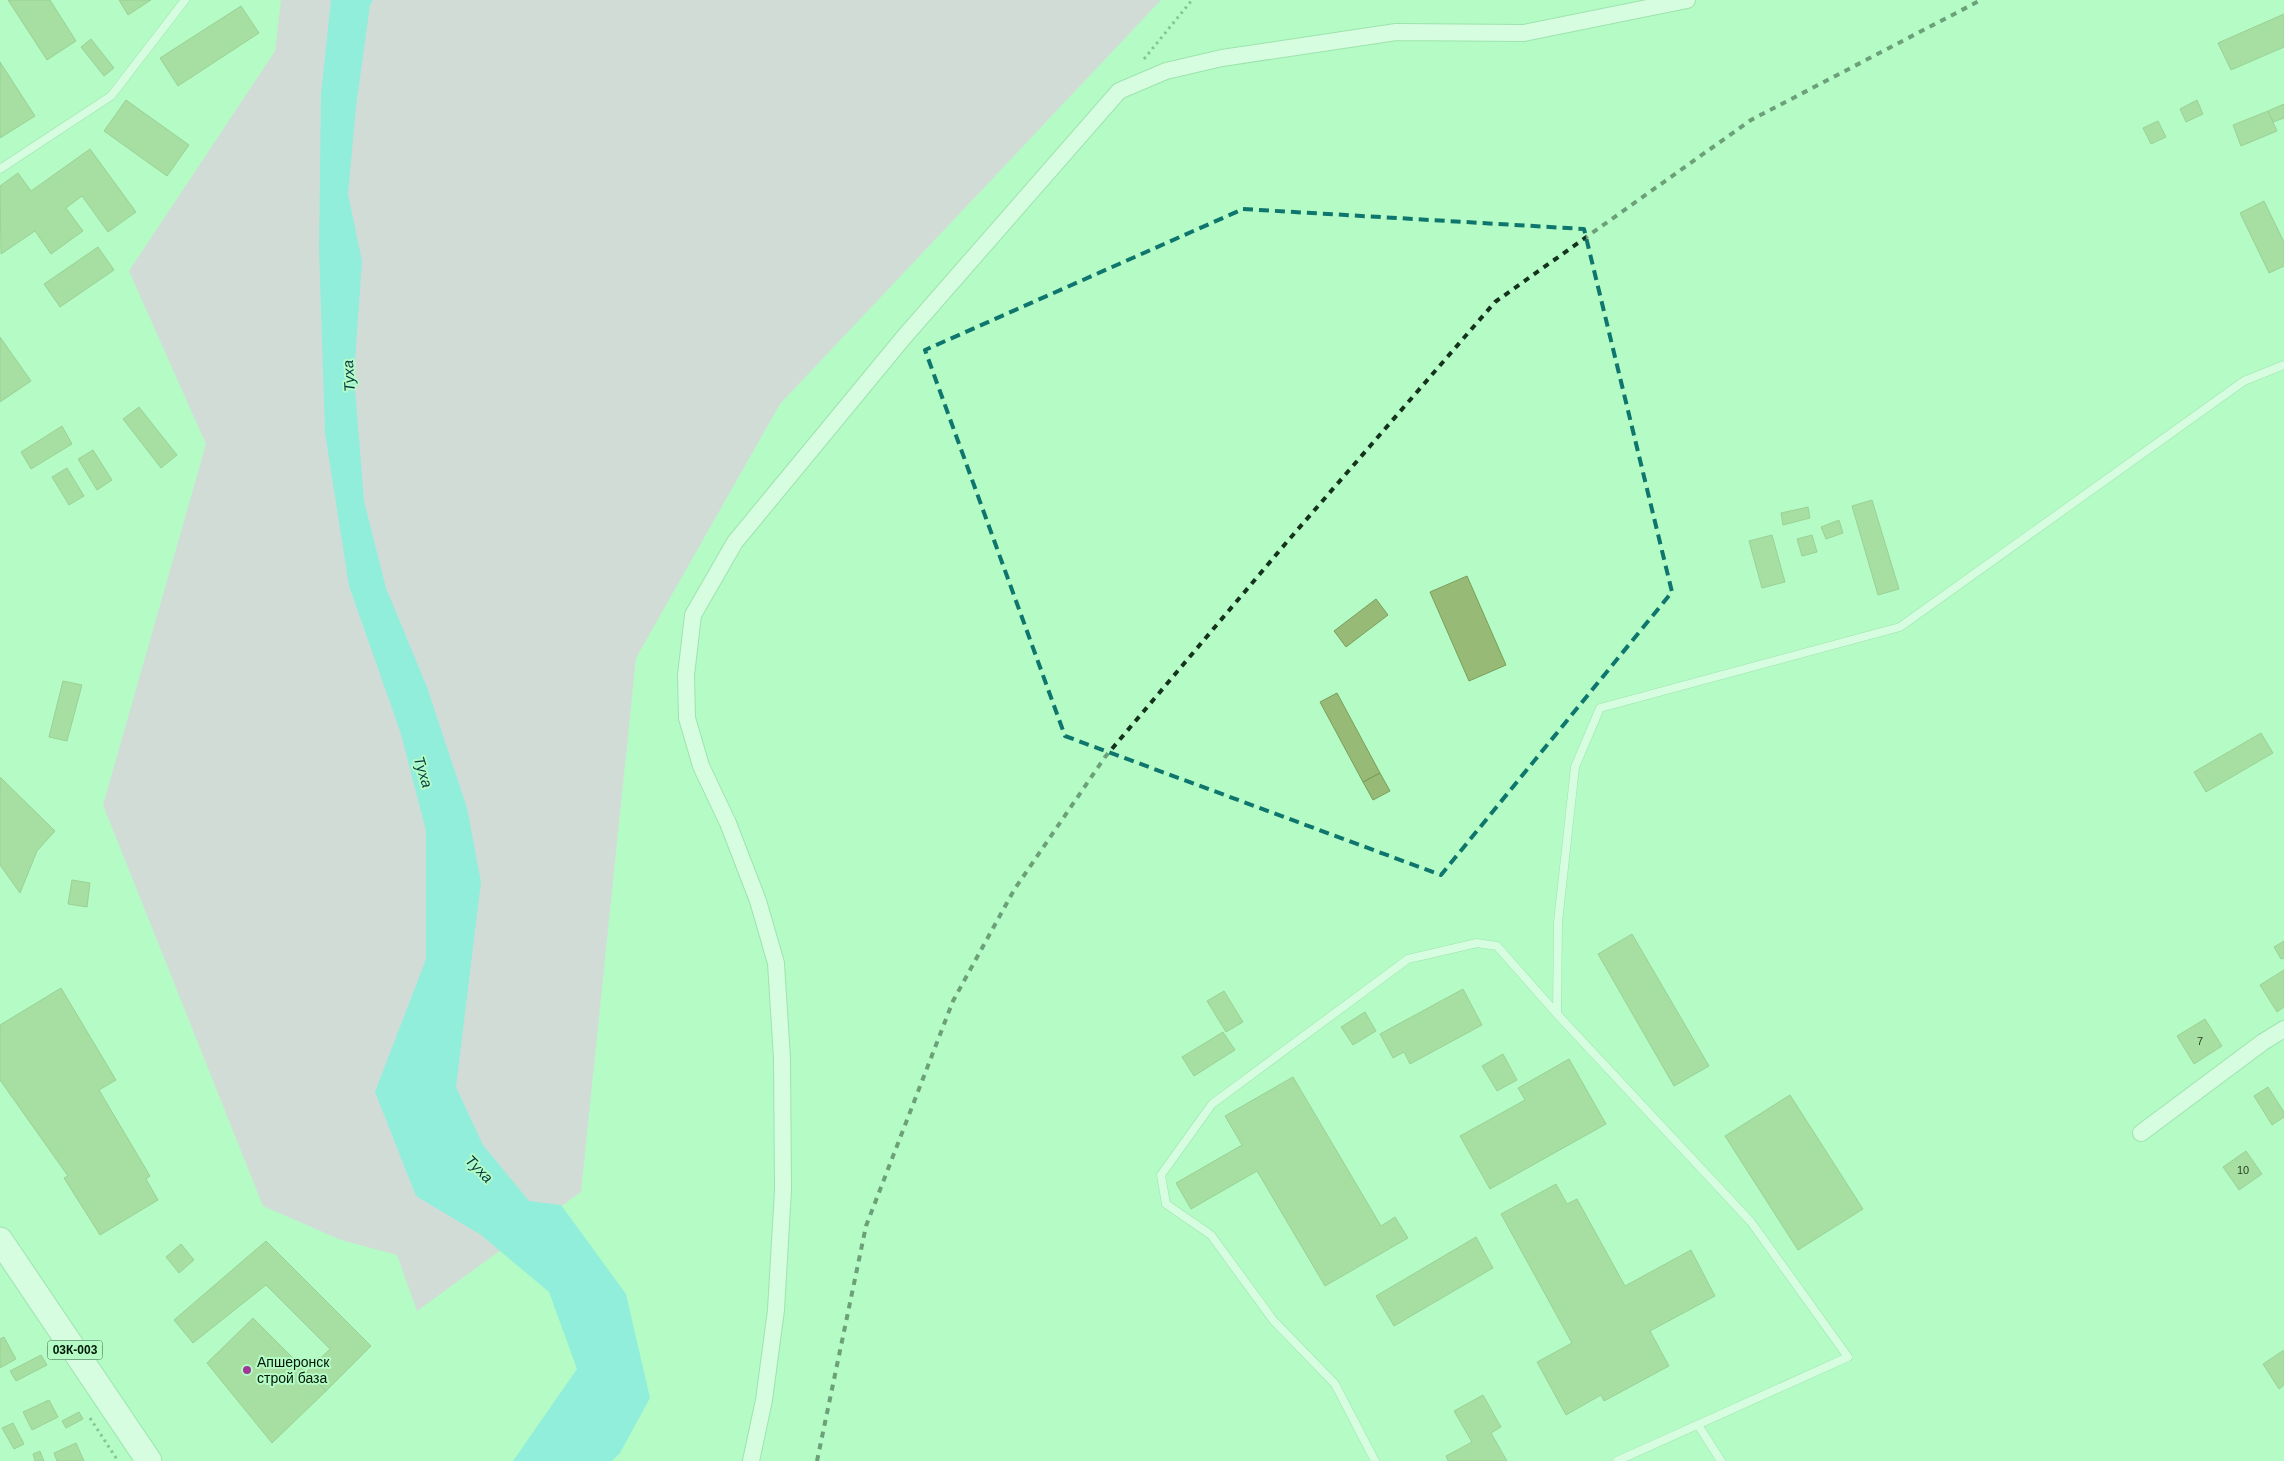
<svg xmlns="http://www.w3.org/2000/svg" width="2284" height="1461" font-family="Helvetica,sans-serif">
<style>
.green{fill:#f6b7ed}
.water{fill:#67ddf3}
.building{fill:#97bb77;stroke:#7b9e5b}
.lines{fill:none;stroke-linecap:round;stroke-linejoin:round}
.lane-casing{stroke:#81c692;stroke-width:9}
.street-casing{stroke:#81c692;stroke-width:18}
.primary-casing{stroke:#81c692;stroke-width:27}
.path{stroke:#527f5c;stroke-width:3;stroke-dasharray:2.5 4;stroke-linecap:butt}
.lane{stroke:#fff;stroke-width:8}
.street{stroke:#fff;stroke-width:16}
.primary{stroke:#fff;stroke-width:25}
.rail{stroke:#15321c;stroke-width:4;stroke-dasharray:6 6;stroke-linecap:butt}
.marked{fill:none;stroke:#0f766e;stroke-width:4;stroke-dasharray:10 6;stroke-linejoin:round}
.poi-dot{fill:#a13798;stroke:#b4fbc5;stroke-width:2}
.labels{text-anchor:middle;stroke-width:4;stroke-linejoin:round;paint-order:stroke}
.number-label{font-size:11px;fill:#264022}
.shield{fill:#b4fbc5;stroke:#365b3f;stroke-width:1}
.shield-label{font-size:12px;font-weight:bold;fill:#001705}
.poi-label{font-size:14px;fill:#001705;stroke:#b4fbc5;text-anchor:start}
.water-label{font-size:15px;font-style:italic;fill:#003841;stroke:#b4fbc5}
</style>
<rect width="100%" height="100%" fill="#b4fbc5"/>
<path class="green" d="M281,0H1161L780,404L636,658L581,1192L417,1311L397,1255L341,1240L263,1206L103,805L206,444L129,271L275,51Z"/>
<path class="water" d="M331,0H373L370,5L356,107L348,194L362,261L354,375L364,501L386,588L427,687L467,808L481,882L456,1087L483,1145L529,1201L561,1205L626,1294L650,1398L620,1453L612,1461H513L577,1369L549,1292L481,1235L416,1196L375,1092L426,959V831L401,734L349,586L325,433L319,249L321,94Z"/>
<path class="building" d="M8,0H50L76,41L47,60Z
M119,0H151L128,15Z
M241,6L259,33L178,86L160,58Z
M2284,14V47L2231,70L2218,43Z
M91,39L114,68L104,76L81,47Z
M0,62L35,116L0,138Z
M126,100L189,145L167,176L104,131Z
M2197,100L2203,114L2186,122L2180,109Z
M2284,104V118L2273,122L2268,111Z
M2268,111L2277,131L2241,146L2233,125Z
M2158,121L2166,137L2151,144L2143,128Z
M90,149L136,212L108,232L82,196L66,208L83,231L51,254L35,231L1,254L0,186L18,173L31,191Z
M2264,201L2284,242V266L2269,273L2240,213Z
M98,247L114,270L60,307L44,284Z
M0,337L31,381L0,402Z
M139,407L177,455L161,468L123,419Z
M62,426L72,444L31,469L21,452Z
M93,450L112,480L97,490L78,459Z
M67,468L84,496L69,505L52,477Z
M1872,500L1899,589L1878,595L1852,506Z
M1808,507L1810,518L1783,525L1781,513Z
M1839,520L1843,533L1826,539L1821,527Z
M1772,535L1785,582L1762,588L1749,541Z
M1812,535L1817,552L1802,556L1797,539Z
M1467,576L1506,665L1469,681L1430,592Z
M1376,599L1388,615L1346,647L1334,631Z
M63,681L82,685L67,741L49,737Z
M1337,693L1380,773L1363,782L1320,702Z
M2261,733L2273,753L2206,792L2194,772Z
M1380,773L1390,791L1373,800L1363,782Z
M0,777L55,831L37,851L20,893L0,865Z
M72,880L90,883L87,907L68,904Z
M1632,934L1709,1066L1674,1086L1598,954Z
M2284,941V958L2281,959L2274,947Z
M2284,970V1007L2277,1012L2260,985Z
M61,988L116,1080L99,1090L150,1176L146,1179L158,1200L100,1235L64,1178L68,1176L0,1080V1025Z
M1463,989L1482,1025L1410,1064L1404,1052L1393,1058L1380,1034Z
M1224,991L1243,1022L1226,1032L1207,1001Z
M1365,1012L1376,1031L1353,1045L1341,1027Z
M2205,1019L2222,1046L2194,1064L2177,1036Z
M1223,1032L1235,1050L1194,1076L1182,1057Z
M1503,1054L1517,1080L1497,1091L1482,1066Z
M1569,1059L1606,1124L1490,1189L1460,1136L1525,1100L1518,1088Z
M1293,1077L1381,1226L1395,1217L1408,1238L1325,1286L1257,1171L1191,1209L1176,1183L1242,1145L1225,1116Z
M2268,1087L2284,1112V1117L2272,1125L2254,1096Z
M1790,1095L1863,1209L1798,1250L1725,1136Z
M2246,1151L2262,1174L2239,1190L2223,1167Z
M1556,1184L1567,1204L1577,1199L1625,1286L1691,1250L1715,1296L1650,1331L1669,1366L1604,1401L1601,1395L1566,1415L1537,1362L1572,1343L1501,1214Z
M1476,1237L1493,1268L1394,1326L1376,1296Z
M266,1241L371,1346L326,1391L307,1371L330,1349L266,1285L193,1343L174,1320Z
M181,1244L194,1260L179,1273L166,1257Z
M253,1318L326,1391L272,1443L207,1363Z
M4,1337L16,1359L0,1368V1339Z
M2284,1350V1385L2279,1389L2263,1364Z
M41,1355L47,1365L16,1381L10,1371Z
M1483,1395L1501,1427L1491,1433L1507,1461H1448L1446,1456L1472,1442L1454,1411Z
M49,1400L58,1417L32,1430L23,1412Z
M79,1412L83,1419L66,1428L62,1421Z
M13,1423L24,1444L14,1449L2,1428Z
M76,1443L84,1461H57L54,1453Z
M40,1451L44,1461H35L33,1454Z"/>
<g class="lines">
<defs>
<path id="lane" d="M0,169L111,96L185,0
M1557,1014L1558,922L1575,767L1600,708L1900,627L2244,381L2284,365
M1698,1425L1721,1461
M1375,1461L1335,1384L1273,1320L1211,1235L1166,1204L1161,1175L1212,1104L1408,959L1477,943L1497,946L1557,1014L1751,1222L1848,1357L1617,1461"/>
<path id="street" d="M2141,1133L2263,1042L2284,1029
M751,1461L764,1400L776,1310L783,1190L782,1058L776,963L758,901L728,823L701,766L687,718L686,675L693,615L735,542L904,337L1119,91L1166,71L1222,58L1396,32L1524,33L1687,0"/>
<path id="primary" d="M0,1240L149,1461"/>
</defs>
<use href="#lane" class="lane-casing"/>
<use href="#street" class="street-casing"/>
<use href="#primary" class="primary-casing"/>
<path class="path" d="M1144,59L1192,0
M90,1418L118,1461"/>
<use href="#lane" class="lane"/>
<use href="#street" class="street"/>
<use href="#primary" class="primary"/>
<path class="rail" d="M817,1461L866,1226L953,1001L1014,890L1105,757L1286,543L1495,302L1751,120L1981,0"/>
</g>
<path d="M0 0H2284V1461H0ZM1243,209L1584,229L1672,592L1441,875L1065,736L925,350Z" fill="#b4fbc5" fill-opacity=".55" fill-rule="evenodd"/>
<path class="marked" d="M1243,209L1584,229L1672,592L1441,875L1065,736L925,350Z"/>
<circle class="poi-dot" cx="247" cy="1370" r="5"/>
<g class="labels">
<g class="number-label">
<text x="2200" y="1045">7</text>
<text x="2243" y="1174">10</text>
</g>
<rect class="shield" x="47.5" y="1340.5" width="55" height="19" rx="4"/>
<g class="shield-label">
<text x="75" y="1354">03К-003</text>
</g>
<g class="poi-label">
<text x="257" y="1367">Апшеронск<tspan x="257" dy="16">строй база</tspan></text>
</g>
<g class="water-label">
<text transform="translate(349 376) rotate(-94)" y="5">Туха</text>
<text transform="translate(423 772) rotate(73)" y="5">Туха</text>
<text transform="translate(479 1169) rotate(45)" y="5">Туха</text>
</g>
</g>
</svg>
